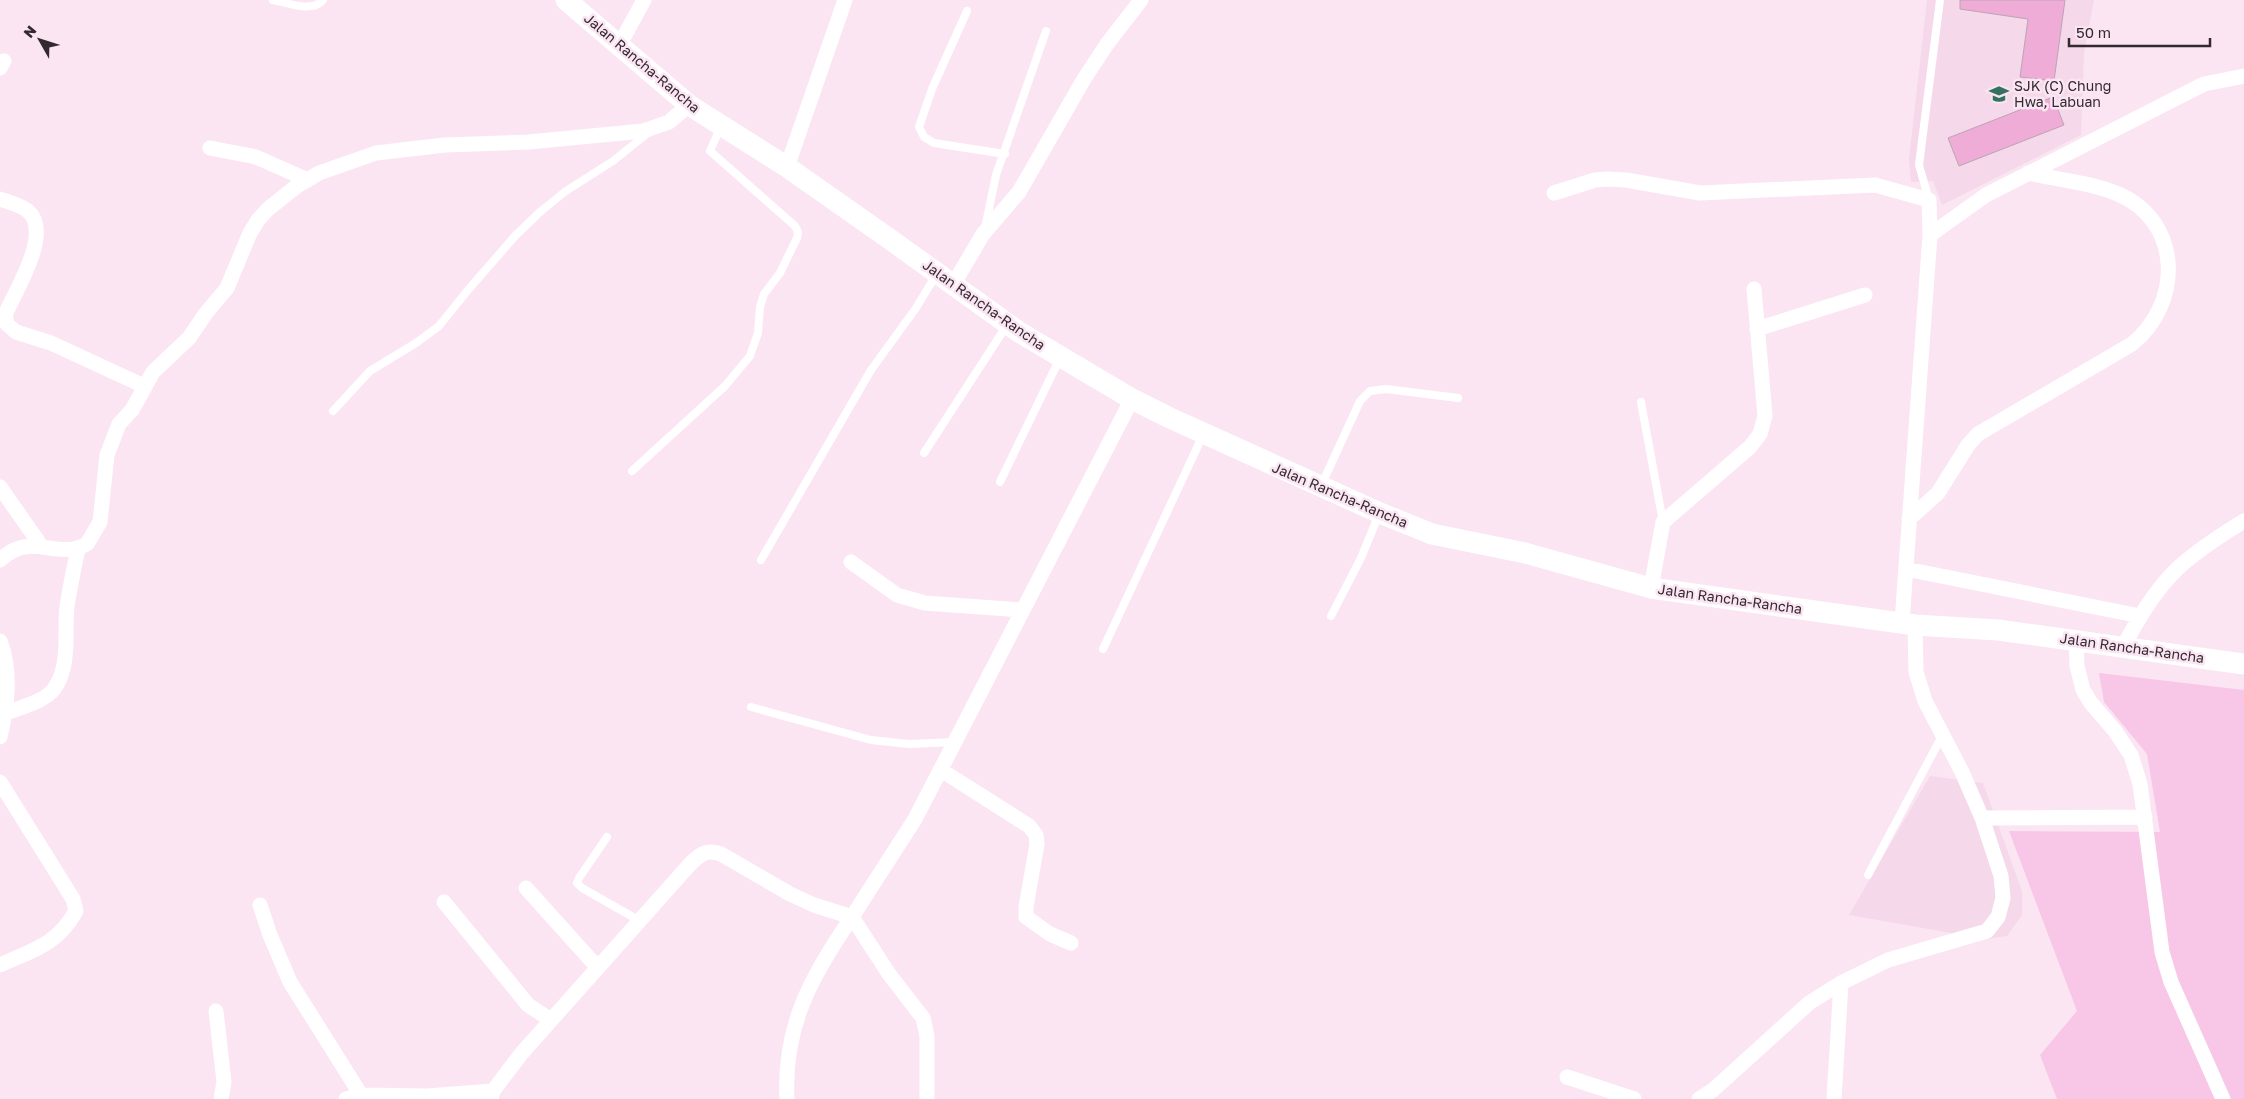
<svg xmlns="http://www.w3.org/2000/svg" width="2244" height="1099" font-family="'Golos Text',sans-serif">
<style>
.built{fill:#f5d8ea}
.green{fill:#f8c6e6}
.building{fill:#efacd7;stroke:#baa5b2}
.lines{fill:none;stroke-linecap:round;stroke-linejoin:round}
.service{stroke:#fff;stroke-width:8}
.minor{stroke:#fff;stroke-width:15}
.secondary{stroke:#fff;stroke-width:21}
.labels{text-anchor:middle;stroke-width:5;stroke-linejoin:round;paint-order:stroke}
.street-label{font-size:14px;fill:#322a2f;stroke:#fbe5f3}
.poi-label{font-size:14px;fill:#322a2f;stroke:#fbe5f3;text-anchor:start}
</style>
<rect width="100%" height="100%" fill="#fbe5f3"/>
<path class="built" d="M1927,0H2094L2084,53L2081,135L1942,205L1933,181L1911,182L1909,159Z
M1930,776L1983,783L2022,891V915L2007,936L1986,939L1849,915Z"/>
<path class="green" d="M2099,673L2244,690V1099H2057L2040,1055L2077,1011L2009,831L2160,832L2147,754L2104,702Z"/>
<path class="building" d="M1960,0H2065L2054,81L2020,77L2028,19L1960,9Z
M2053,97L2064,125L1959,166L1948,138Z"/>
<g class="lines">
<path class="service" d="M273,0C287,3 313,13 323,0
M967,11L932,89L919,127L924,137L934,143L1005,154
M1929,200L1919,165L1940,0
M985,228L996,175L1046,31
M1641,402L1663,522
M333,411L370,371L416,343L439,326L468,290L515,236L541,211L566,191L613,161L648,133
M924,453L1007,325
M632,471L725,386L750,356L758,333L760,307L764,294L780,273L797,238L798,232L795,226L710,151L721,126
M1000,482L1060,358
M1321,486L1360,401L1370,391L1386,389L1458,398
M761,560L871,370L916,308L936,275
M1331,616L1361,558L1379,514
M1103,649L1203,435
M751,707L871,740L909,744L955,742
M607,837L579,878L577,883L582,888L640,921
M1868,875L1942,736"/>
<path class="minor" d="M619,46L644,0
M0,68L4,61
M210,148L256,157L308,180
M787,167L845,0
M1554,193L1595,180L1608,179L1626,180L1700,193L1875,185L1929,200L1930,235
M0,199C9,202 21,205 28,211C53,233 15,291 5,315L7,324L16,332L51,343L144,386
M953,285L983,234L1019,192L1084,79L1107,44L1141,0
M1757,329L1865,295
M0,487L42,547
M1909,519L1938,493L1968,445L1978,434L2132,344C2183,303 2182,221 2118,194C2092,183 2056,179 2028,173
M0,560C32,530 55,561 87,544L100,522L107,455L119,424L132,410L153,372L189,338L206,313L227,288L250,233L258,220L268,209L297,186L319,173L376,153L445,145L529,142L643,131L669,122L689,105
M851,562L897,595L925,603L1022,610
M1906,569L2140,616
M1651,588L1663,522L1750,447L1760,434L1765,416L1754,289
M1902,622L1930,235L1986,195L2204,84L2244,76
M0,641C12,672 7,707 0,737
M2076,641L2077,666L2083,690L2091,703L2115,731L2131,755L2140,784L2162,952L2171,982L2223,1099
M2123,647C2138,619 2155,590 2178,568C2198,550 2221,535 2244,521
M6,713C21,707 44,702 54,689C71,666 64,632 67,606C70,587 74,568 78,549
M941,770L1029,826L1036,835L1037,844L1026,907V917L1050,934L1071,943
M0,782L73,899L76,911C57,945 33,950 0,965
M1982,818L2145,817
M526,888L598,968
M444,902L528,1005L551,1020
M260,905L270,935L290,982L361,1095
M216,1011L224,1082L221,1099
M1567,1077L1634,1099
M346,1099L361,1095L427,1096L493,1091
M491,1099L493,1091L521,1054L691,863C701,854 706,849 721,854L790,894L814,905L852,917L915,819L1132,399
M787,1099C783,1026 812,975 852,917L889,974L923,1018L927,1036V1099
M1699,1099L1713,1090L1809,1003L1841,983
M1834,1099L1841,983L1888,960L1987,931L1998,917L2003,898L2001,876L1982,818L1962,772L1925,701L1916,672L1915,625"/>
<path class="secondary" d="M566,0L689,105L787,167L891,240L1019,332L1132,399L1170,418L1380,513L1432,534L1525,553L1651,588L1915,625L1998,630L2244,664"/>
</g>
<defs>
<symbol id="school-bare" viewBox="-9 -9 18 18"><path d="M0-5L7-2L0 1L-7-2ZM-4 1L0 2.5L4 1V4Q0 6-4 4Z" fill="#34725f" stroke="#fbe5f3" stroke-width="2.5" paint-order="stroke"/></symbol>
</defs>
<g fill-rule="evenodd">
<use href="#school-bare" x="1985" y="80" width="28" height="28"/>
</g>
<g class="labels">
<g class="street-label">
<text transform="translate(642 63) rotate(40)" y="5">Jalan Rancha-Rancha</text>
<text transform="translate(984 305) rotate(35)" y="5">Jalan Rancha-Rancha</text>
<text transform="translate(1340 495) rotate(23)" y="5">Jalan Rancha-Rancha</text>
<text transform="translate(1730 599) rotate(8)" y="5">Jalan Rancha-Rancha</text>
<text transform="translate(2132 648) rotate(8)" y="5">Jalan Rancha-Rancha</text>
</g>
<g class="poi-label">
<text x="2014" y="91">SJK (C) Chung<tspan x="2014" dy="16">Hwa, Labuan</tspan></text>
</g>
</g>
<g transform="translate(40 40) rotate(309)" stroke="#fbe5f3" stroke-width="4" paint-order="stroke">
<path d="M0-4L9 19L0 12L-9 19Z" fill="#322a2f"/>
<text y="-8" font-size="14" font-weight="bold" text-anchor="middle" fill="#322a2f">N</text>
</g>
<path d="M2069 38v8h141v-8" fill="none" stroke="#322a2f" stroke-width="2.5"/>
<text x="2076" y="38" font-size="15" fill="#322a2f" stroke="#fbe5f3" stroke-width="4" paint-order="stroke">50 m</text>
</svg>
